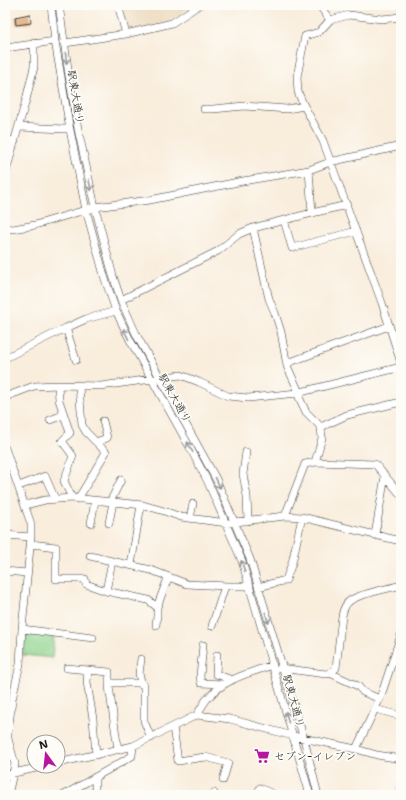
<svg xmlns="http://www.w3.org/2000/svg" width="406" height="800" font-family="'Shantell Sans','Klee One',sans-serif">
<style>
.built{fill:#ebd8ba}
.green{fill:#8dd38c;stroke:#547854}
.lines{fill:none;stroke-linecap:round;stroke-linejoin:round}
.stream{stroke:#3da9bc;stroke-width:2}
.building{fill:#e0a266}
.minor-casing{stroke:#3d3b39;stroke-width:8}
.minor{stroke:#fff;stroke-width:7}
.oneway{stroke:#999}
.labels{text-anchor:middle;stroke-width:3.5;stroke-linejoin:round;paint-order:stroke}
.street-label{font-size:11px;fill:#1c1c1c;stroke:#fdfcf7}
.poi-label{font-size:11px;fill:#1c1c1c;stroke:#fdfcf7;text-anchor:start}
</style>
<rect width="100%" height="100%" fill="#fdfcf7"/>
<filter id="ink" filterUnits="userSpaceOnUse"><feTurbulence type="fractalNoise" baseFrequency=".025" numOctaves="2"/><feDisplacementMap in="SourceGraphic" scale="8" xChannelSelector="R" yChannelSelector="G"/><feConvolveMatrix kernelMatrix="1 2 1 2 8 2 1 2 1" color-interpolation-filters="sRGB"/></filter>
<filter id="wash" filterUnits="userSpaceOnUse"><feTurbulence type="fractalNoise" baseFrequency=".012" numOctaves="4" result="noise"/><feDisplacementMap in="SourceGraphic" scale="16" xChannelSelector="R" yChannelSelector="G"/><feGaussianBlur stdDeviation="0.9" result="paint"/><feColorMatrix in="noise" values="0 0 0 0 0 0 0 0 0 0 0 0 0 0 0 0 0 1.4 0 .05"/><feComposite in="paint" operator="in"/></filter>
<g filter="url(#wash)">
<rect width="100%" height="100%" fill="#f9eddc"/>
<path class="built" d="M120,5H195L171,21L130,32L128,29Z"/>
<path class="green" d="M26,632L54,636L52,658L23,655L24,634Z"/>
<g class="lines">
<path class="stream" d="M396,795L401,780"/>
</g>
<g id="blocks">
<path class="building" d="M30,14L31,23L16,25L15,17Z"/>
</g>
</g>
<g filter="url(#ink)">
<use href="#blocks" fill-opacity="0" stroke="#3d3b39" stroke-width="1"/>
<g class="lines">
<defs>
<path id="minor" d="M51,5L55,41L70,130L86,210L105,279L116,311L130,340L188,444L207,480L242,561L310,795
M59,5L69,76L78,129L95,207L113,276L121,300L137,336L216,479L250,559L304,739L318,795
M118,5L126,34L172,23L199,5
M319,5L330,20
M401,17L382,19L349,15L330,20L319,32L305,36L297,77L298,92L303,104L323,141L382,303L401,363
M65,43L126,34
M5,48L55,41
M204,109H213L244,106L287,109L304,106
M19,127L65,129
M5,140L15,141
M309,170L312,213
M5,175L26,100L34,67V43
M284,220L292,248L356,231
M5,228L13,229L35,225L95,207L150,200L243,181L309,170L330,162L401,146
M253,228L269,299L275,313L281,332L287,366
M121,300L218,251L239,234L253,228L312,213L347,205
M66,328L76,360
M5,358L66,328L86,319L116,311
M58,385L59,400L70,433L62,441L73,456L64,481L72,498
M299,392L287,366L290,362L389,326
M5,397L34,386L58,385L101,386L181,375L199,382L228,396L248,398L297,393L401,367
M50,420L63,415
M321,427L347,415L401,402
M96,442L107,438L103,421
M5,448L31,524V537L22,629L20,664L12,700L8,733V739L15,764L8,795
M246,452L243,474L247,496L248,521
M315,462L375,464L401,495
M19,486L45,476L55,499
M78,499L106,452L86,432L82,425L79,386
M110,502L121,480
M25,505L45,500L72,498L143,505L164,511L181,517L227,523L285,516L302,517L375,535L401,541
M285,516L305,464L315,462L322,438L321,427L306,412L297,393
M190,518L193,504
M91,523L95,501
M109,523L113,502
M5,535L31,537
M375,535L385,476
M31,544L56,547V579H85L86,584L106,591L148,600L157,607V616L156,625
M90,556L151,570L187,584L227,586H250
M131,565L141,505
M5,571L27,573
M258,587L286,580L292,563L302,517
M106,591L112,561
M157,607L168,578
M212,626L225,586
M22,629L93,638
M203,645L200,676L201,683L224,684
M217,655L216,674L232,680
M141,659L139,674L142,684
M67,668L109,672V686L118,750
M280,668L326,674L330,673L336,668L342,616C343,610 346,603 351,600C362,593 388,589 401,585
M88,670L87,682L93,719L96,755
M330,673L358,686L363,692L380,699
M109,683H138L144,685V721L151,738
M375,709L401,716
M197,715C200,710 203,704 207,699C224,679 249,673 273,665
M173,727L178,761L205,757L228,763L223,780
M356,749L381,696L401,635
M58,763L133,746L197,715L230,719L293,736L356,749L377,755L401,759
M5,775L45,766
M95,777V795
M64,795L132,756L133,746
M213,795L214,793
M257,795L260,788L275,795"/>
</defs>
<use href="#minor" class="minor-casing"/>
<use href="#minor" class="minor"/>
</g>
<defs><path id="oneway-shaft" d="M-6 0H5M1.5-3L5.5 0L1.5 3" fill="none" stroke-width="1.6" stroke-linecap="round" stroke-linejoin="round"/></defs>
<g class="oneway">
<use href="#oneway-shaft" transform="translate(66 58) rotate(83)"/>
<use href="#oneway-shaft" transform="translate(90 185) rotate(78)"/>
<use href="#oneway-shaft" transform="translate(126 334) rotate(-115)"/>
<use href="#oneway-shaft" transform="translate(190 447) rotate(-118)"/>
<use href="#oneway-shaft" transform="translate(218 483) rotate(65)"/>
<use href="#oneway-shaft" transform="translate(243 566) rotate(-108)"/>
<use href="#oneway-shaft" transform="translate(267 618) rotate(73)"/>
<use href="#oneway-shaft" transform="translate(287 717) rotate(-105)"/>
</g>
</g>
<defs>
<symbol id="supermarket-bare" viewBox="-9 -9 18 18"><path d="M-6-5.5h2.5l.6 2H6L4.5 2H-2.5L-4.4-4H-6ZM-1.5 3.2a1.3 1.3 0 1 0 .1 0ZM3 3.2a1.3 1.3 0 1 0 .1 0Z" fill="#b5179e" stroke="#fdfcf7" stroke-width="2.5" paint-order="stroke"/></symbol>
</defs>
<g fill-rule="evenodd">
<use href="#supermarket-bare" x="251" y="745" width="22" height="22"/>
</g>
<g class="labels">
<g class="street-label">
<text transform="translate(76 97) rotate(81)" y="4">駅東大通り</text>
<text transform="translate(175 398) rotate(61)" y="4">駅東大通り</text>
<text transform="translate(294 701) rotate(75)" y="4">駅東大通り</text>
</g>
<g class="poi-label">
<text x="274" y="760">セブン-イレブン</text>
</g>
</g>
<rect width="406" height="800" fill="none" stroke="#fdfcf7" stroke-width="20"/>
<g transform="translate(46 754) rotate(345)"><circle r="19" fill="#fdfcf7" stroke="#a3a29f"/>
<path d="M0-3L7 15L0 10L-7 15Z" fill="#b5179e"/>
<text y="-6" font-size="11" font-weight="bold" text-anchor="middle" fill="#1c1c1c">N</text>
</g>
</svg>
